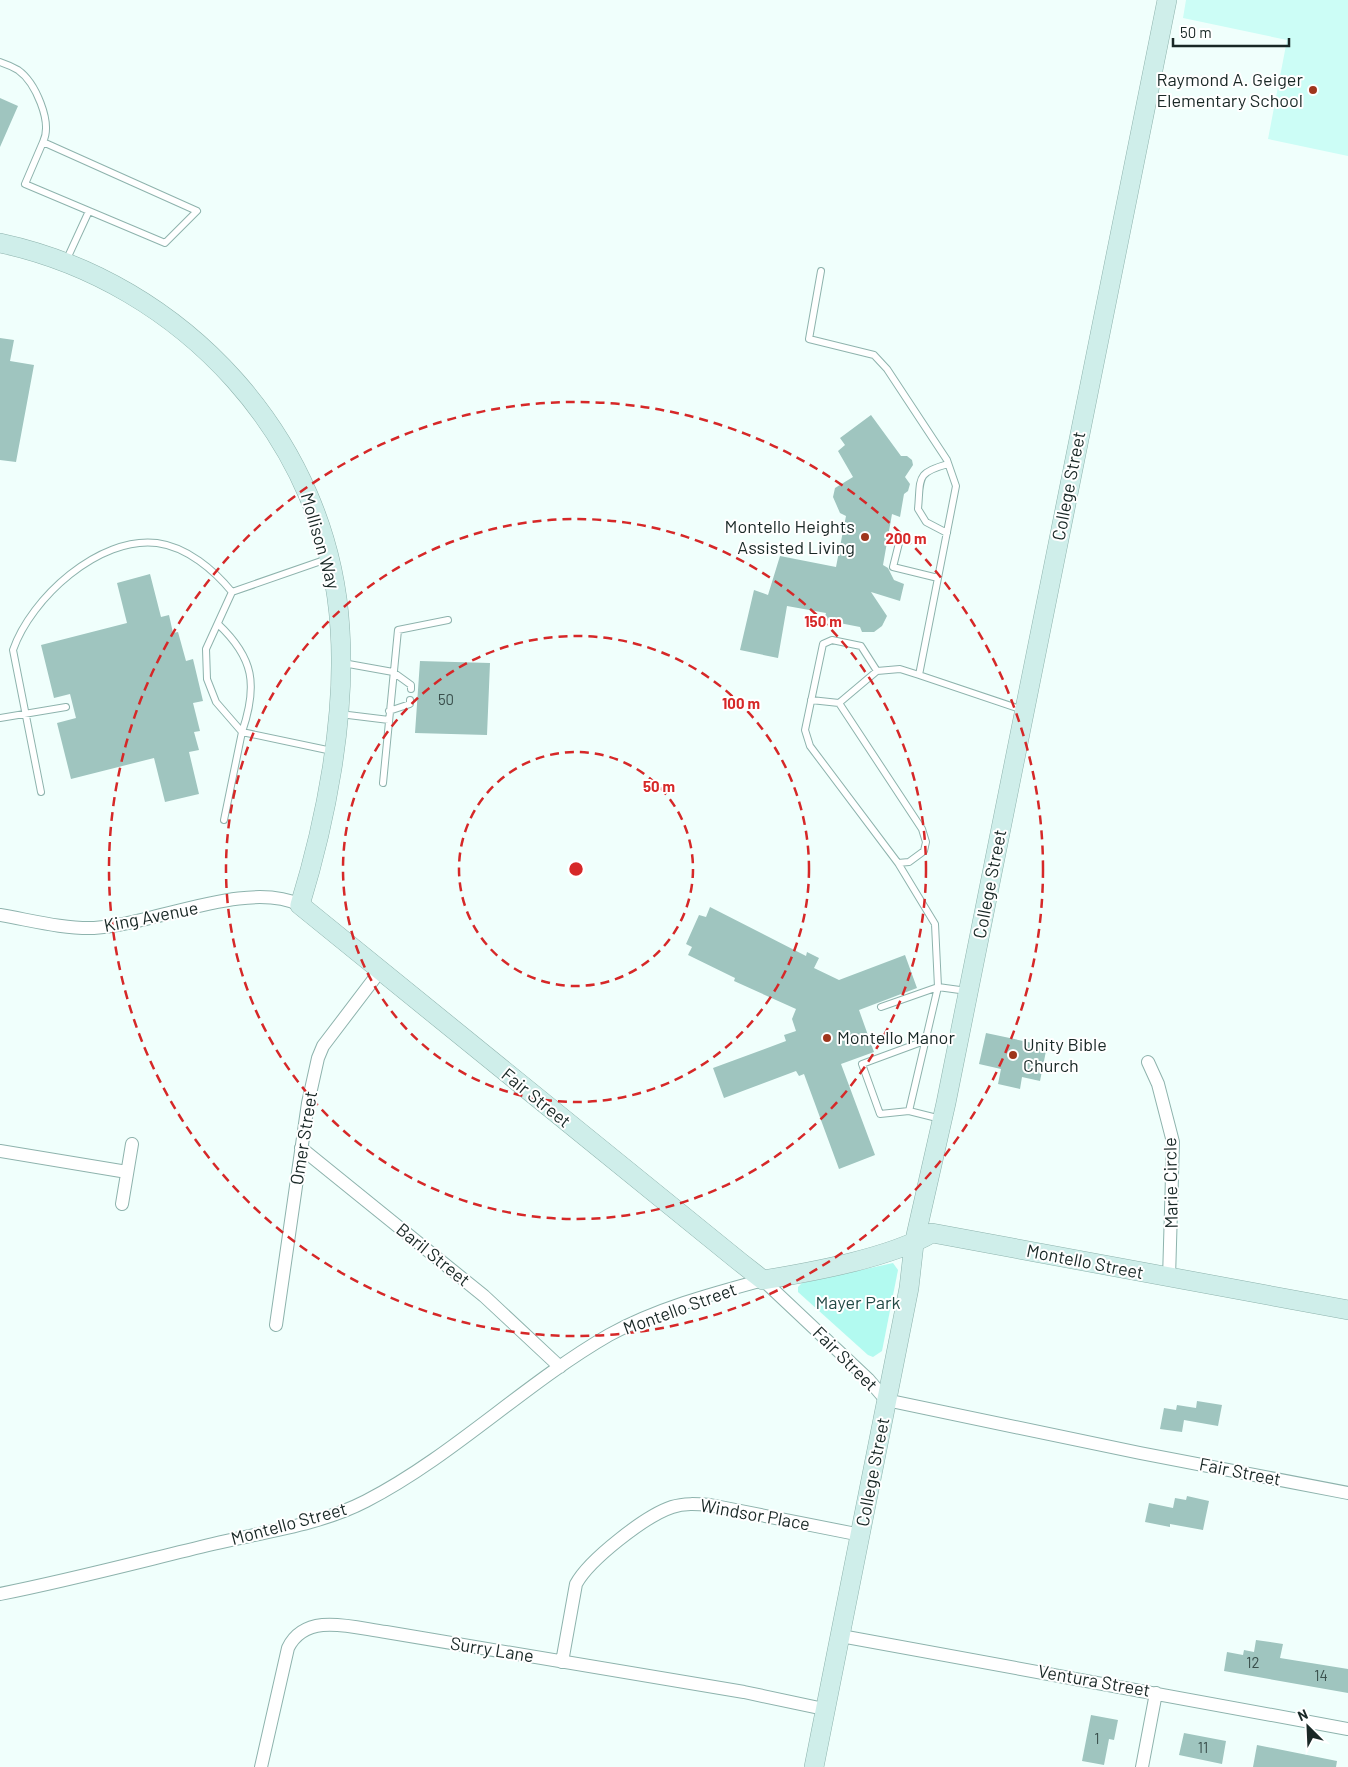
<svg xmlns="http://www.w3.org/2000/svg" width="1348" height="1767" font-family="Barlow,sans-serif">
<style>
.built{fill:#ccfdf6}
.green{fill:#b2faf0}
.building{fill:#9fc5bf}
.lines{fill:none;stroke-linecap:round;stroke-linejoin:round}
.lane-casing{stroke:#8eb3ad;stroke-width:8}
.street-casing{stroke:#8eb3ad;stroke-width:14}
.secondary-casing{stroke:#8eb3ad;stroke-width:20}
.lane{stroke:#fff;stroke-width:6}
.street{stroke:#fff;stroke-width:12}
.secondary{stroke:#cfeeea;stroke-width:19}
.ring{fill:none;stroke:#d62828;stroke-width:2.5;stroke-dasharray:9 6}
.poi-dot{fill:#9f361c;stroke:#fff;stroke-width:2}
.labels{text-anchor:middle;stroke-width:4;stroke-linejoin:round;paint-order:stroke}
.number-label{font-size:15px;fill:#3a4f4c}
.poi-label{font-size:18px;fill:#192826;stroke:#fff;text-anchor:end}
.street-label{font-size:18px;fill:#192826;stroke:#fff}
.park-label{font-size:18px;fill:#234a46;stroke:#fff}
.centre{fill:#d62828;stroke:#fff;stroke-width:2.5}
.ring-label{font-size:15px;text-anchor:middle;font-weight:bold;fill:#d62828;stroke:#fff;stroke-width:4;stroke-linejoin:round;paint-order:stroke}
</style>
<rect width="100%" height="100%" fill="#f0fffc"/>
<path class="built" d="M1186,0H1348V156L1268,139L1287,40L1183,18Z"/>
<path class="green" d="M893,1263L898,1270L882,1351L873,1357L868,1355L798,1292V1287L802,1283Z"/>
<path class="building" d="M0,98L18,106L0,147Z
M0,338L14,340L10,361L34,365L16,462L0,460Z
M871,415L901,456H907L912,460L913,465L905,477L910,484L908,491L904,494L900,517L892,514L883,565L888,568L894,580L904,584L900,601L871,592L887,616L882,626L874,632H862L860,627L824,620L826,613L787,606L778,658L740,650L754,590L768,595L780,556L836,567L846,516L840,513L833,497L835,488L853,477L838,451L845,445L840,438Z
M150,574L161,617L169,615L173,633L178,632L186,661L193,659L203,701L193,703L200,731L194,732L199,750L189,752L199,794L165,802L154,758L71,779L57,723L76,718L70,694L54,698L41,645L127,623L117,583Z
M420,661L490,663L487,735L415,733Z
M710,907L806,956L807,952L819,958L814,968L839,980L905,955L917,988L859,1010L874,1052L841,1064L875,1155L839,1169L804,1074L799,1076L796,1071L724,1098L713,1068L786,1041L784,1035L796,1031L792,1019L796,1009L734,981L735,978L688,955L692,947L686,944L699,915L706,917Z
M986,1033L1047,1046L1040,1081L1022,1077L1020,1089L998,1084L1001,1069L979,1064Z
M1197,1401L1222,1405L1218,1426L1184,1420L1182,1432L1160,1429L1164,1408L1176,1410L1177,1405L1196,1408Z
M1187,1496L1209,1501L1203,1530L1170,1524V1527L1145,1522L1149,1503L1173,1508L1175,1498L1186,1500Z
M1256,1640L1283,1644L1280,1658L1348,1669V1693L1224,1671L1227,1652L1243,1655L1244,1650L1254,1652Z
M1091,1715L1118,1720L1114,1740L1109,1739L1104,1765L1082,1761Z
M1184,1733L1226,1741L1222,1764L1179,1755Z
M1257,1745L1337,1761L1336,1767H1253Z"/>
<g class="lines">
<defs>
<path id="lane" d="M0,62C6,64 13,67 18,70C35,82 53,122 43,142L25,184L165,243L197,211L43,142
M66,261L89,211
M821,271L809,339L874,355L887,369L947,460L956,486L919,675L1023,710
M947,533L926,522L918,509C921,478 915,473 948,464
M899,543L893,567L938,578
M232,592L327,559
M218,624C254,658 258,685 242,732
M343,663L393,672L411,685V689
M877,671L839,703L922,829L926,842L924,851L909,862L898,863L810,746L805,730L823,644L832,640L861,646L877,671L900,669L919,675
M811,700L839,703
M389,711L410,704V700
M340,714L389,720
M0,718L66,707
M383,783L398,630L448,620
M41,792L13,650C31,598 99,536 157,543C187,547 214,570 232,592L206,649L207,679L216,702L242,732
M224,820L242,732L332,751
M898,863L935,924L938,987L967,991
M938,987L909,1111L941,1119
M881,1007L938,987
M909,1111L880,1114L862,1064L927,1040"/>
<path id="street" d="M0,915C30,920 63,929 94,928C153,925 247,879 300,905
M1148,1062L1158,1084L1173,1142L1169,1278
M301,1148L484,1296L560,1367
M0,1151L127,1172
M122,1204L132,1144
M276,1325L308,1103L318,1058L323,1046L380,971
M0,1594C71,1580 142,1561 213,1544C263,1532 320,1525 366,1501C453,1456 524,1384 609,1335C656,1309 711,1294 763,1280L868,1379L886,1400L1140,1453L1348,1493
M841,1636L1348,1729
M562,1662L576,1584C589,1560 645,1516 672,1507C684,1503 697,1504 710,1505L861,1535
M261,1767L288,1648C306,1611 354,1628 386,1632L744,1692L824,1709
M1142,1767L1156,1693"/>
<path id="secondary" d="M0,243C183,282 329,440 340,629C346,718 326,820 300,905L740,1262L763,1280C811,1272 890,1258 932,1233L1348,1310
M814,1767L909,1288L914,1244L946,1103L1167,0"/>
</defs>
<use href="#lane" class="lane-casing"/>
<use href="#street" class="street-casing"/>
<use href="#secondary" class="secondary-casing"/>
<use href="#lane" class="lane"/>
<use href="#street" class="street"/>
<use href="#secondary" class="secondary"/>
</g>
<g class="ring">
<circle cx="576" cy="869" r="117"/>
<circle cx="576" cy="869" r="233"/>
<circle cx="576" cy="869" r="350"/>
<circle cx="576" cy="869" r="467"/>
</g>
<g class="poi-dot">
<circle cx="1313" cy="90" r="5"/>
<circle cx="865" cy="537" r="5"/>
<circle cx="827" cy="1038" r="5"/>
<circle cx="1013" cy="1055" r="5"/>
</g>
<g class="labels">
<g class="number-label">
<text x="446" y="705">50</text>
<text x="1253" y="1668">12</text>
<text x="1321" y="1681">14</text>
<text x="1097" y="1744">1</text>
<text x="1203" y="1753">11</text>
</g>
<g class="poi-label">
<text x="1303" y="86">Raymond A. Geiger<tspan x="1303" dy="21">Elementary School</tspan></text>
<text x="855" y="533">Montello Heights<tspan x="855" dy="21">Assisted Living</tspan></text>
<text x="837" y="1044" text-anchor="start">Montello Manor</text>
<text x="1023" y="1051" text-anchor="start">Unity Bible<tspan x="1023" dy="21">Church</tspan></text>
</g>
<g class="street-label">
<text transform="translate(1069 486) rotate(-79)" y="6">College Street</text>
<text transform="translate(320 541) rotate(74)" y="6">Mollison Way</text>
<text transform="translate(990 884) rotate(-79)" y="6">College Street</text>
<text transform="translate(151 917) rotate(-11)" y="6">King Avenue</text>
<text transform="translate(536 1098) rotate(39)" y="6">Fair Street</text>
<text transform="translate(304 1138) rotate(-81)" y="6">Omer Street</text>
<text transform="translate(1171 1183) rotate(-91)" y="6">Marie Circle</text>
<text transform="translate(433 1255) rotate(39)" y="6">Baril Street</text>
<text transform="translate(1085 1262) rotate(11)" y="6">Montello Street</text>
<text transform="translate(680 1309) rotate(-20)" y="6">Montello Street</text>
<text transform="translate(845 1359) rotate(45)" y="6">Fair Street</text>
<text transform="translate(873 1472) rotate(-79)" y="6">College Street</text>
<text transform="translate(1240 1472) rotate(11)" y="6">Fair Street</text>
<text transform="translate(755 1515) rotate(10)" y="6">Windsor Place</text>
<text transform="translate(289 1524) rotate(-15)" y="6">Montello Street</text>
<text transform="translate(492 1650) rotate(9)" y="6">Surry Lane</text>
<text transform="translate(1094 1681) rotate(10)" y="6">Ventura Street</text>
</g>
<g class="park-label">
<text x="858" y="1309">Mayer Park</text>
</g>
</g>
<circle cx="576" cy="869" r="8" class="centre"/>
<g class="ring-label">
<text x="906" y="544">200 m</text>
<text x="823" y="627">150 m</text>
<text x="741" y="709">100 m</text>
<text x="659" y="792">50 m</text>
</g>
<g transform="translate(1308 1727) rotate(336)" stroke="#ffffff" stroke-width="4" paint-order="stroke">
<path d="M0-4L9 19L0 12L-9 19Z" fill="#192826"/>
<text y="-8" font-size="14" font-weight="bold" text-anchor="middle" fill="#192826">N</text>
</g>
<path d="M1173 38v8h116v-8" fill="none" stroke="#192826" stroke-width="2.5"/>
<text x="1180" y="38" font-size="15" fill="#192826" stroke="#ffffff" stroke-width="4" paint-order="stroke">50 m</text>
</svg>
